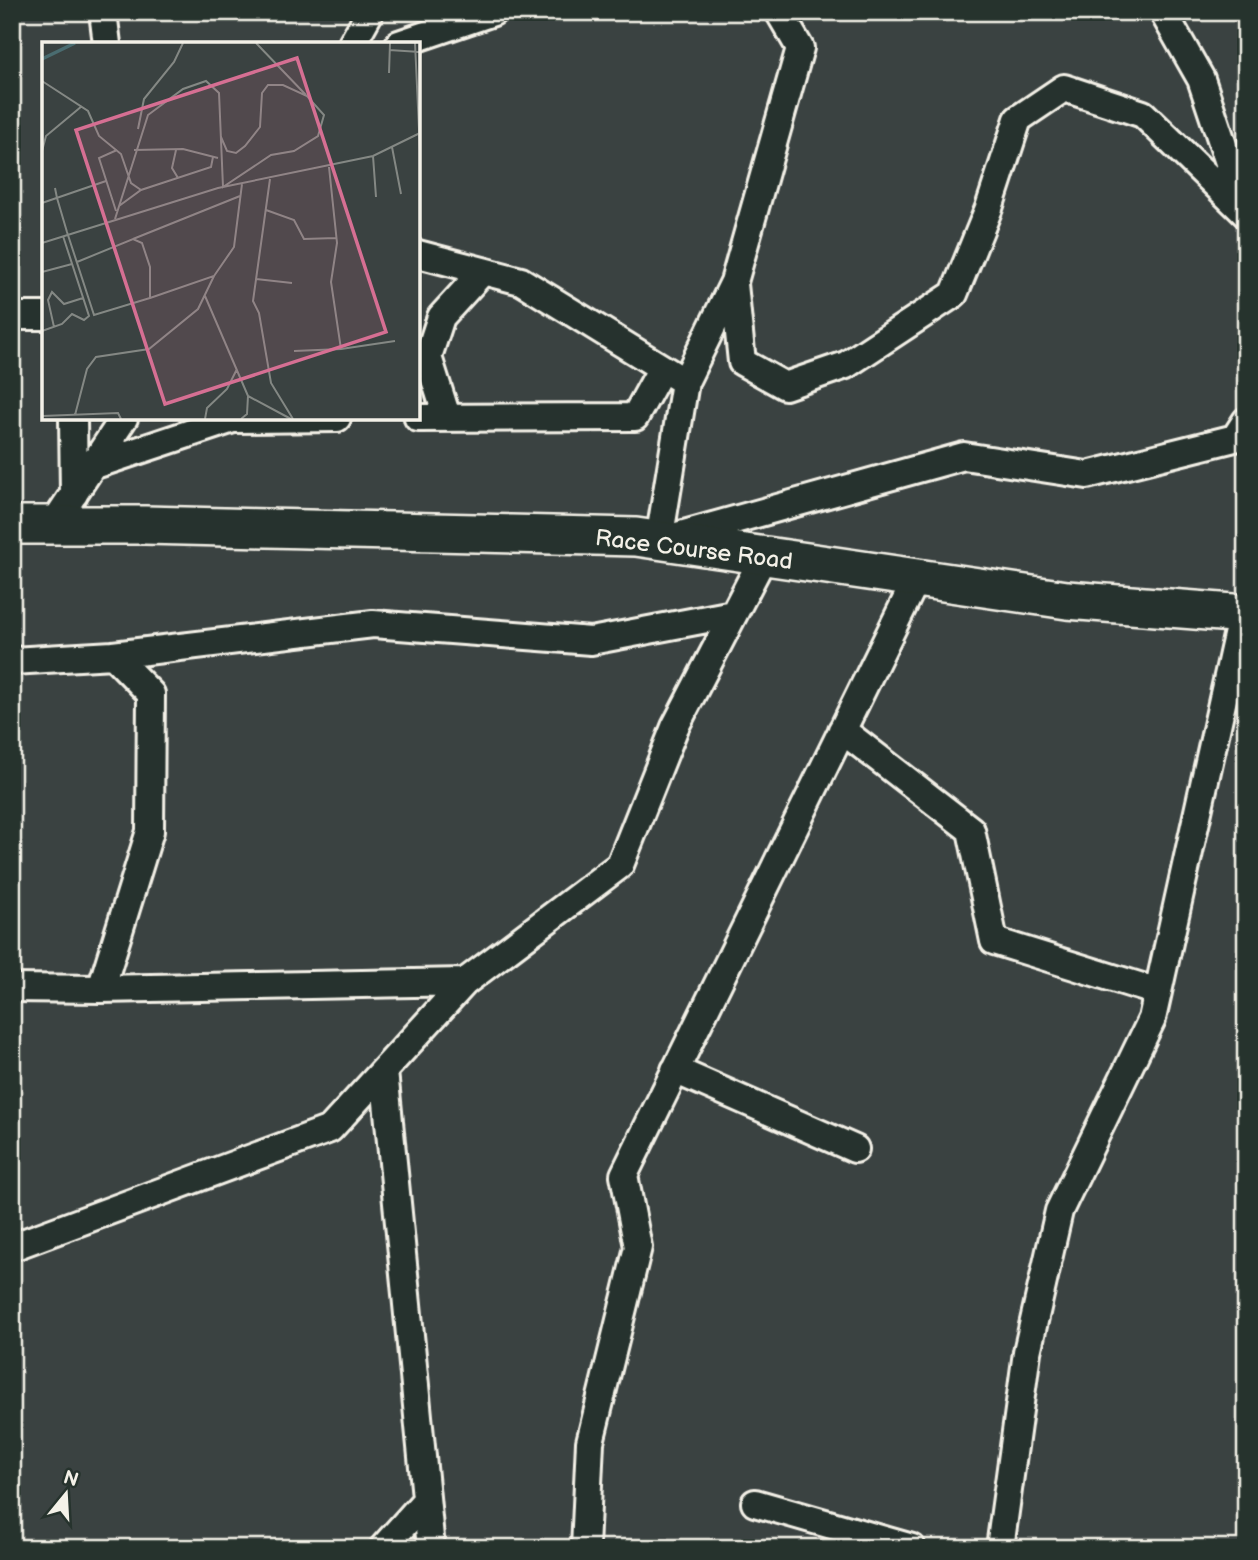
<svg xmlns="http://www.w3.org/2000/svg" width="1258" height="1560" font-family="'Balsamiq Sans',sans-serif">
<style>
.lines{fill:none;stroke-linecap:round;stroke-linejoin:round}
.street-casing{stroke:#f4f1e8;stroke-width:32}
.secondary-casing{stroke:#f4f1e8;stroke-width:42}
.street{stroke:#26332d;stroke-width:26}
.secondary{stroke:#26332d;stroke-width:37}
.labels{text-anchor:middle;stroke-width:5;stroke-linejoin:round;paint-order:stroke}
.street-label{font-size:23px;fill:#f4f1e8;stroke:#26332d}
.inset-river{fill:none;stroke:#4a6c70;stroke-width:3.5}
.inset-road{fill:none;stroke:#848884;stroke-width:2}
.view{fill:#d66f93;fill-opacity:0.15;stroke:#d66f93;stroke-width:3.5}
.inset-edge{fill:none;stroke:#f4f1e8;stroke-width:3.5}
</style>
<rect width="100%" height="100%" fill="#3a4241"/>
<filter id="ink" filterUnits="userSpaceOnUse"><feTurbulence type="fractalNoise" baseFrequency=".0143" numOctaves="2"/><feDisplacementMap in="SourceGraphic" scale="14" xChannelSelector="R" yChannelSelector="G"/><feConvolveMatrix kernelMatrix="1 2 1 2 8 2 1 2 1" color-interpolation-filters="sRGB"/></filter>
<g filter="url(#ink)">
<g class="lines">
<defs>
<path id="street" d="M103,12L107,44
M779,12L800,48L734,282L685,382L659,541L964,456L1087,475L1235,438L1246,421
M1163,12L1201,79L1244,208
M352,44L370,12
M399,44L493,12
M418,254L521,281L685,382
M734,284L742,362L785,386L846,365L954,294L989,208L1018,119L1064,88L1143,114L1246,214
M12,316H44
M447,417L428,357L441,317L483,271
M73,418L74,494
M418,418L635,417L662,368
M92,466L233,419L337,418
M53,525L124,418
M113,655L373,624L591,641L733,614
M12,661L113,655L151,694L150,831L101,989L12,988
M842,730L971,830L994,941L1158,992
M101,989L465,982L620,865L675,727L764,556
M675,1070L855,1149
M384,1071L431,1548
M12,1247L330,1129L465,982
M755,1503L912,1548
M383,1548L426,1500
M585,1548L590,1442L638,1247L624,1175L917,578
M1000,1548L1027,1352L1059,1211L1152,1019L1242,613"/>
<path id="secondary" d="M12,525H145L636,537L1067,600L1246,614"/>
</defs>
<use href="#street" class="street-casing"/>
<use href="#secondary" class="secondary-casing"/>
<use href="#street" class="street"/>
<use href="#secondary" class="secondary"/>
</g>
</g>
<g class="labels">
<g class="street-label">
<text transform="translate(694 549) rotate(7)" y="8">Race Course Road</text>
</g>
</g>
<g transform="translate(42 42)">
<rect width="378" height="378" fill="#3a4241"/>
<path class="inset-river" d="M0,17L33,1"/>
<path class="inset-road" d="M214,1L264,53M373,1L378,109M347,8L378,10M347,31L348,1M0,39L46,69L57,94L79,112L89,141L99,148M96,87L102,57L132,20L141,1M350,105L359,152M92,108L141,107L176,116M134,108L130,126L136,136M0,109L4,94L40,64M331,114L334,155M228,137L211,259L217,271L229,341L251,377M13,146L15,156L25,190L52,273L108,256V225L100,201L91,197L35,220M0,161L64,139M77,164L99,148L169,125L171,115M224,168L252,178L262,197L294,196M74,169L57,116L75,108M73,177L106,73L141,47L164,39L177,51L181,145L229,113L252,109L276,94L282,73L265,54L241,43H226L220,51L218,85L203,104L194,111L185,109L179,95M91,197L198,154M0,201L176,146L331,114L378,91M0,230L30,222M214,237L250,241M163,254L206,354L249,377M108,256L172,234L192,205L200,142M12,285L6,258L10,250L22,262L41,256M0,289L20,282L30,272L42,278L47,274L21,194M299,307L353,299M252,309L299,307L289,240L295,201L287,125M33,373L45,327L54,315L107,307L156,267L172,234M0,374L76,371L79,377M163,377L165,366L185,347L195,327M199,377L205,372L206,354"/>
<path class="view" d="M255,16L344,290L123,362L34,88Z"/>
<rect width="378" height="378" class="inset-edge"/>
</g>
<rect width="1258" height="1560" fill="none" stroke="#26332d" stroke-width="42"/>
<rect x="21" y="21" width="1216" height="1518" fill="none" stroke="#f4f1e8" stroke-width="2.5" filter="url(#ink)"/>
<g transform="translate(66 1494) rotate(18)" stroke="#26332d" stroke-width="5" paint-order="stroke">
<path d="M0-5L12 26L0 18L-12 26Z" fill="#f4f1e8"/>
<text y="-10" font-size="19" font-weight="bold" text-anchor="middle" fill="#f4f1e8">N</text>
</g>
</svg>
